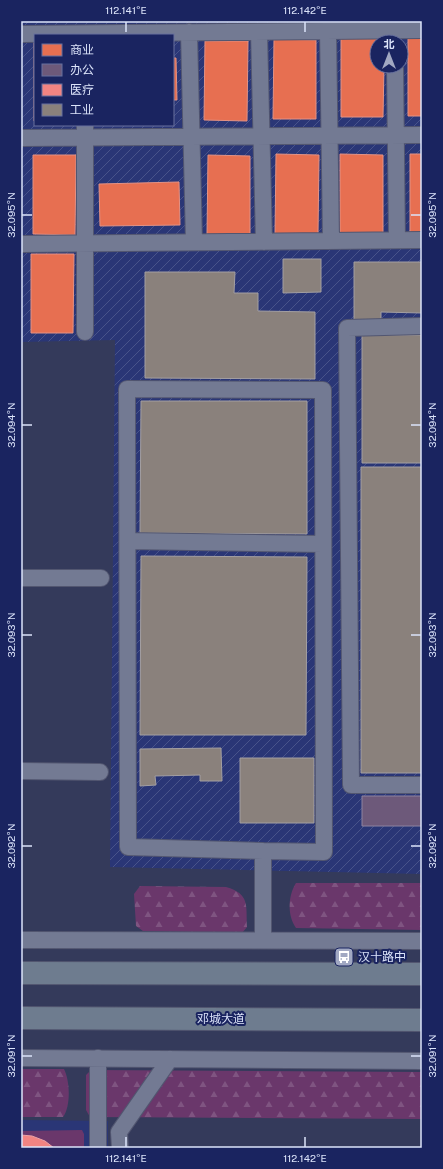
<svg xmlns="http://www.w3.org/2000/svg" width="443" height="1169" font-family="'Public Sans','Noto Sans SC',sans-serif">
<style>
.built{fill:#2a3676}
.industrial{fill:url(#industrial-furrows);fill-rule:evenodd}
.green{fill:#6a376b}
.forest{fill:url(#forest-firs)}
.shops{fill:#e76f51;stroke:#e49284}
.offices{fill:#6d597a;stroke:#8e83a0}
.health{fill:#f28482;stroke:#eba1a6}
.industry{fill:#8a817c;stroke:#a39fa2}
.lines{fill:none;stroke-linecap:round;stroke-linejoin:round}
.minor-casing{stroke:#525670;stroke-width:18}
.highway-casing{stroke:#525670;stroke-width:24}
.minor{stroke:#737a93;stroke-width:16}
.highway{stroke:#6e7c8f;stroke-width:22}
.ticks{fill:none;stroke:#dce4fa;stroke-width:1.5}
.labels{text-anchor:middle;stroke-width:4;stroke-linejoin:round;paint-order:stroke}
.poi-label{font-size:12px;fill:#dce4fa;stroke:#1a2460;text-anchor:start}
.street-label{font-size:12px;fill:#dce4fa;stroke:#1a2460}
.neatline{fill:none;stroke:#dce4fa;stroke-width:1.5}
.ticks-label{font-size:10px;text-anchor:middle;fill:#dce4fa}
</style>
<defs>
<pattern id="industrial-furrows" width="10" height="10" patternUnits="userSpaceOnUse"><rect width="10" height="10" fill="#2a3676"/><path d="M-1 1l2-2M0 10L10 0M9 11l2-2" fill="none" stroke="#48538a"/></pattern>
<pattern id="forest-firs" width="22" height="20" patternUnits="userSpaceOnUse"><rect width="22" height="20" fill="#6a376b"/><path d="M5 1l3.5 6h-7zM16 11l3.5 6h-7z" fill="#7f5481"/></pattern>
</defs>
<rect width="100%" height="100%" fill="#343a5b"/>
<path class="built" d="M21,1120L108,1121V1148H21Z"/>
<path class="industrial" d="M21,21H422V874L110,867L115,340L21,342ZM35,35H173V125H35ZM377,42H401V66H377Z"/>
<path class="green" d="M82,1130L84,1134V1148H21V1131Z"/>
<path class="forest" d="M296,883H422V930L296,928C287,915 288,896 296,883Z
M140,886L226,887C250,894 246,905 247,927L242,933L143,931L136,926L134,894Z
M21,1069H64C70,1081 71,1106 63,1117H21Z
M91,1070L422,1072V1119L90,1117L86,1110V1075Z"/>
<path class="shops" d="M408,37H422V116H408Z
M341,38H384V42H377V66H384L383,117H341Z
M274,39L316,40V119H273Z
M34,41H35V121H34Z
M205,41H248L247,121L204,120Z
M173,58H176L177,100H173Z
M276,154L319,155L318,234H275Z
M340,154L383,155V234H340Z
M410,154H422V233H410Z
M33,155H76L75,235L33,234Z
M208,155L250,156V235H207Z
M179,182L180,225L100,226L99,184Z
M31,254H74L73,333H31Z"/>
<path class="offices" d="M362,796H422V826H362Z"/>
<path class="health" d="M21,1135L32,1136L45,1141L54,1148H21Z"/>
<path class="industry" d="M283,259H321V292L283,293Z
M354,262H422V313L381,312V322H354Z
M145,272H235L234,293H258V311L315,312V379L145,378Z
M362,335H422V463H362Z
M141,401H307V534L140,533Z
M361,467H422V773H361Z
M141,556L307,557L306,735H140Z
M221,748L222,781H200V775L155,776L156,785L140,786V749Z
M240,758H314V823H240Z"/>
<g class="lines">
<defs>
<path id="minor" d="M328,31L331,241
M189,32L194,242
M259,32L264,242
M21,34L422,30
M395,66L397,240
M85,125V332
M21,138L422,135
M21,244L422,240
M422,326L347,328L351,785H422
M128,541L323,544
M21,578H101
M21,771L100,772
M21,940L422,941
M263,940V851L324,852L323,390L127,389L128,847L263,851
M21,1058L422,1061
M98,1058V1148
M120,1148L119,1132L170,1059"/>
<path id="highway" d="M21,973L422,974
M21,1018L422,1020"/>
</defs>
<use href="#minor" class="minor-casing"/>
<use href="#highway" class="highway-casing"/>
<use href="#minor" class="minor"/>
<use href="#highway" class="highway"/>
</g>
<path class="ticks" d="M126,22V32M305,22V32M22,215H32M411,215H421M22,425H32M411,425H421M22,635H32M411,635H421M22,846H32M411,846H421M22,1056H32M411,1056H421M126,1137V1147M305,1137V1147"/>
<defs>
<symbol id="bus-square" viewBox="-11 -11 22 22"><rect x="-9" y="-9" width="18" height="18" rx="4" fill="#a1a8c2" stroke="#1a2460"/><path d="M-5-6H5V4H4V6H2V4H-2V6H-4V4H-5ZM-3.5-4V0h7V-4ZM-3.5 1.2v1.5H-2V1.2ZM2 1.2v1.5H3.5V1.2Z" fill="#fff"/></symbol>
</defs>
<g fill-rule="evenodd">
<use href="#bus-square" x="333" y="946" width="22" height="22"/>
</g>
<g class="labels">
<g class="poi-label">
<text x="358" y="961">汉十路中</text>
</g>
<g class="street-label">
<text x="221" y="1023">邓城大道</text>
</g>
</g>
<rect width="443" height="1169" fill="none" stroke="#1a2460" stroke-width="44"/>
<rect x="34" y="34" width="140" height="92" fill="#1a2460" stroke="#68719e"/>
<rect x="42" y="44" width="20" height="12" fill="#e76f51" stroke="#68719e"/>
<text x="70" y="54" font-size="12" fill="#dce4fa">商业</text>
<rect x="42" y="64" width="20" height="12" fill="#6d597a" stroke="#68719e"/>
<text x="70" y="74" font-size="12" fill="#dce4fa">办公</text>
<rect x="42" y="84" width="20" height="12" fill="#f28482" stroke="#68719e"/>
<text x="70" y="94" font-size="12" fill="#dce4fa">医疗</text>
<rect x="42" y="104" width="20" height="12" fill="#8a817c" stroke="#68719e"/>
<text x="70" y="114" font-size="12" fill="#dce4fa">工业</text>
<g transform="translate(389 54)"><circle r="19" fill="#1a2460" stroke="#68719e"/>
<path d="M0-3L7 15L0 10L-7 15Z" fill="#a1a8c2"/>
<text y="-6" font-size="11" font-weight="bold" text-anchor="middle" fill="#dce4fa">北</text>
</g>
<rect x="22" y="22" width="399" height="1125" class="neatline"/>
<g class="ticks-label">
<text x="126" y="14">112.141°E</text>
<text x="305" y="14">112.142°E</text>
<text transform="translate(11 215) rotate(-90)" y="4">32.095°N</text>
<text transform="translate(432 215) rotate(-90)" y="4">32.095°N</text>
<text transform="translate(11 425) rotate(-90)" y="4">32.094°N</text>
<text transform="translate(432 425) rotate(-90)" y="4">32.094°N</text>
<text transform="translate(11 635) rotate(-90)" y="4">32.093°N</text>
<text transform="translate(432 635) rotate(-90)" y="4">32.093°N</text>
<text transform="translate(11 846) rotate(-90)" y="4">32.092°N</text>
<text transform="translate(432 846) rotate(-90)" y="4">32.092°N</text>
<text transform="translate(11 1056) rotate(-90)" y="4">32.091°N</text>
<text transform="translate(432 1056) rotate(-90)" y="4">32.091°N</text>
<text x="126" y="1162">112.141°E</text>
<text x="305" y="1162">112.142°E</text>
</g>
</svg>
